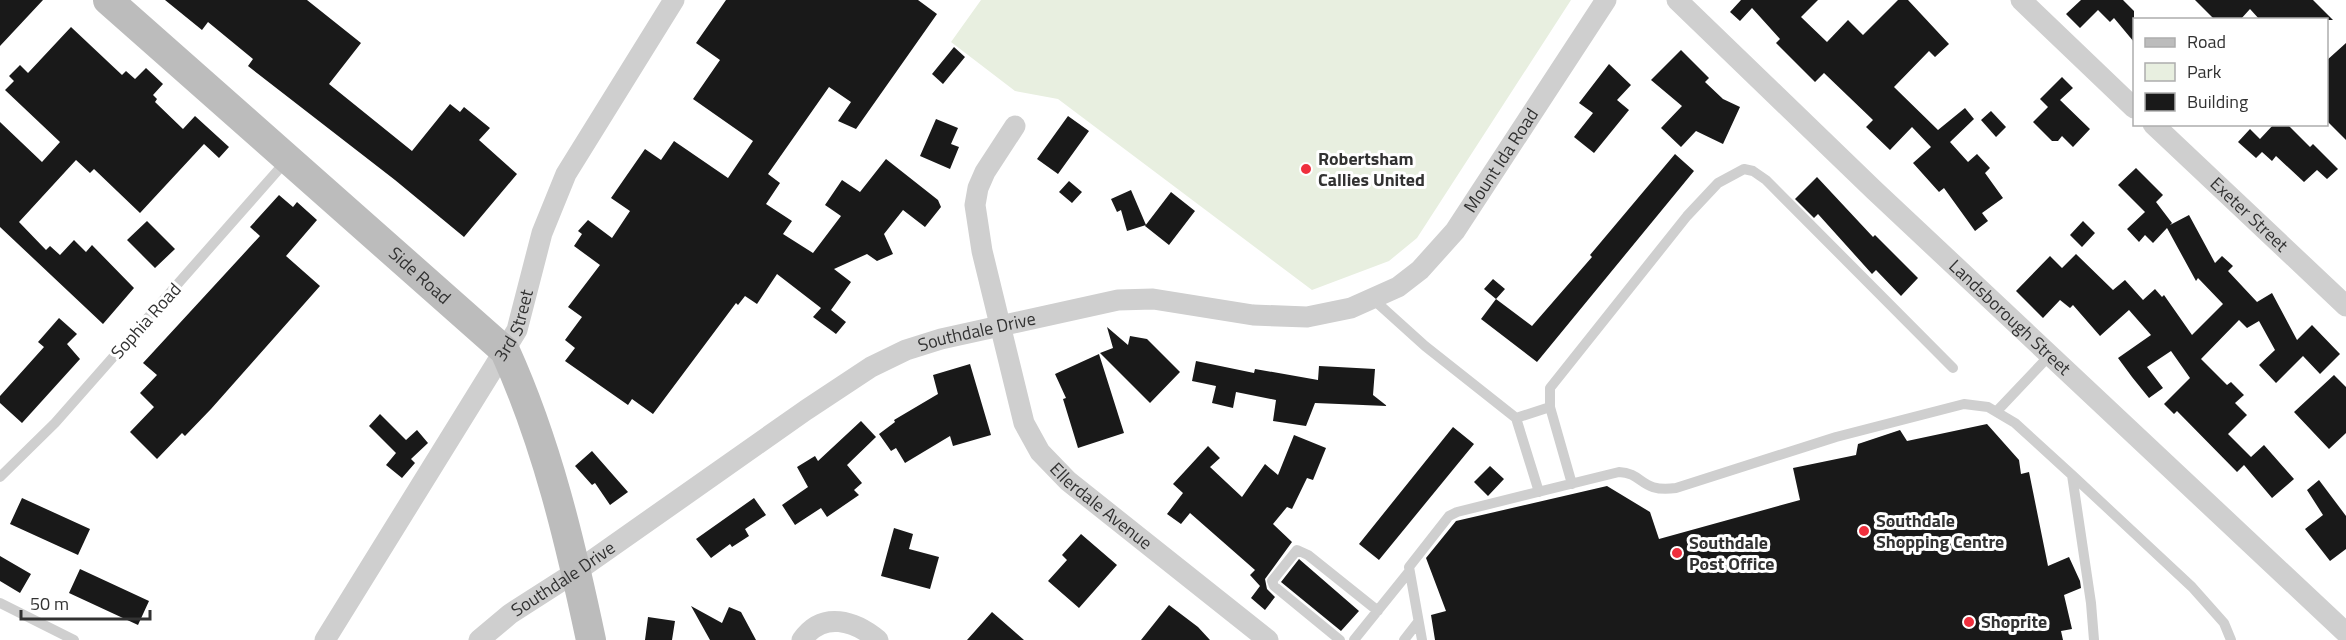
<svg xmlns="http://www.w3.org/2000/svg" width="2346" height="640" font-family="'Titillium Web',sans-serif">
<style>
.green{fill:#e8efe0}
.building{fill:#191919}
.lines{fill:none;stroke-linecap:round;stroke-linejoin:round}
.lane{stroke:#cfcfcf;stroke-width:10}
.street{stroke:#cfcfcf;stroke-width:21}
.secondary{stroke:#bcbcbc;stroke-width:30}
.poi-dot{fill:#ef2f3d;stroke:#fff;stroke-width:2}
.labels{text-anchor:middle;stroke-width:6;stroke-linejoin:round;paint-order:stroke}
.poi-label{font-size:18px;font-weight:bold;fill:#323232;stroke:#fff;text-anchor:start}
.street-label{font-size:18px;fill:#323232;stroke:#fff}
</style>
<rect width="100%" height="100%" fill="#fff"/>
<path class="green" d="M981,0H1571L1417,238L1389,261L1312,290L1058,99L1015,91L951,42Z"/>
<path class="building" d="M0,0H43L0,46Z
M165,0H307L361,43L329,84L412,151L450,104L460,112L464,107L490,128L479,140L517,174L464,237L395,180L248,66L253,59L208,22L202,30Z
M726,0H918L937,14L856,129L838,121L851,102L829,87L768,174L780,183L766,204L792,221L783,234L813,253L841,216L825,205L842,180L860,192L886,159L938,200L941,207L925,227L903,210L884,234L893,254L877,261L867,254L834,269L851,282L831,310L846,322L836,334L813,317L821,308L777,274L757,304L745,296L738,305L736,303L653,414L632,399L628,405L565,361L575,348L565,340L582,317L568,307L600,265L574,246L582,234L578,231L588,220L612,238L630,211L611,198L645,149L661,160L674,141L728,178L753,141L693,99L720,60L696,43Z
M1741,0H1818L1801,17L1827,42L1848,20L1863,35L1898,0H1908L1949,44L1935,57L1929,51L1894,87L1938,130L1965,108L1974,119L1950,142L1968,162L1977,154L1990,168L1985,173L2003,198L1982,213L1988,221L1975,231L1944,188L1939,192L1913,163L1931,147L1912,127L1890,150L1866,127L1873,120L1824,73L1815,82L1776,43L1780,39L1752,8L1740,21L1730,12Z
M2081,0H2123L2134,11V42L2114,18L2110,22L2098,10L2080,28L2066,14Z
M2195,0H2313L2333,20H2260L2250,9L2240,20H2215Z
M71,27L122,75L126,71L135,79L146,68L163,84L153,95L157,99L155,102L183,129L195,116L229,147L219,158L204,144L140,213L94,169L90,173L76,160L19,222L46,250L50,246L60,255L74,240L86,252L92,245L134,288L103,324L0,227V122L42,162L60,142L5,90L14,81L9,76L20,65L28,73Z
M2346,43V140L2326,120V61Z
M954,47L965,57L943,84L932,74Z
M1681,50L1709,78L1705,82L1723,99L1740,107L1723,144L1696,131L1681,147L1661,128L1682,106L1651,80Z
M1609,64L1631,85L1617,100L1629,110L1594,153L1574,137L1593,113L1579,103Z
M2062,77L2073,88L2060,100L2090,129L2073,147L2062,136L2058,141H2052L2033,122L2048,107L2040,99Z
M1991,111L2006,127L1996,137L1981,120Z
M1068,116L1089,131L1058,174L1037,159Z
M936,119L958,128L951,144L959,147L950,169L920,156Z
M2274,124H2287L2310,147L2313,144L2338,169L2327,179L2317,170L2304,182L2276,156L2272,161L2262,152L2256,158L2238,142L2250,129L2260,139Z
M1675,154L1694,171L1537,362L1481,319L1496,299L1532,326L1592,257L1590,255Z
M2136,168L2163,195L2156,202L2172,223L2170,225L2189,215L2215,263L2222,256L2233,266L2228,271L2257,302L2272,293L2297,340L2312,325L2340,354L2320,374L2303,356L2276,383L2259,365L2275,350L2259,321L2247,328L2239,320L2201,359L2227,385L2231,382L2244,395L2235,403L2247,415L2228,434L2251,457L2264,445L2294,479L2272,498L2244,465L2237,472L2177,411L2174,414L2164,404L2190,378L2171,351L2147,367L2163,388L2149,398L2132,377L2118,358L2151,335L2129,310L2100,336L2073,305L2070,308L2060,300L2043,318L2016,291L2050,256L2062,268L2076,254L2113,290L2125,280L2143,300L2155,289L2162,297L2164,295L2192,335L2223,304L2198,278L2196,281L2167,228L2153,243L2145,235L2139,242L2127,229L2145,212L2118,185Z
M1817,177L1873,237L1875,235L1918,278L1901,296L1876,270L1872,274L1818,214L1814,218L1795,199Z
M1069,181L1082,192L1072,203L1059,192Z
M1131,190L1146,225L1127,231L1121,210L1117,212L1111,199Z
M1171,192L1195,211L1169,245L1145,226Z
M279,195L293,207L297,202L317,220L286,256L320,286L211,409L185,436L182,433L157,459L130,432L154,407L140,393L157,375L143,363L260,236L250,227Z
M147,221L175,249L155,268L127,240Z
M2083,221L2095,233L2082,247L2070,235Z
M1493,279L1505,289L1496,299L1484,289Z
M59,318L77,334L67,344L80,359L22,423L0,403V396L44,347L38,342Z
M1107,327L1128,345L1130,336L1147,339L1180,372L1150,403L1100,353L1113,348Z
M1099,354L1124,433L1078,448L1063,399L1066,398L1055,374Z
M1196,361L1254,373L1255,369L1318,380L1319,366L1375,369L1373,395L1387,406L1315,403L1306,426L1273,421L1276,400L1236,392L1233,408L1212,403L1216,386L1192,381Z
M970,364L991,435L953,446L950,436L905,463L896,448L891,451L879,434L895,422L894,420L938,394L933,375Z
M2334,375L2346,387V433L2329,449L2294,412Z
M380,414L406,440L417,430L428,443L411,459L415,463L402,478L386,465L396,453L369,426Z
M861,421L876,437L847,465L862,483L854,490L859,495L827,517L821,508L795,525L782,505L808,487L797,467L815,456L818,461Z
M1987,424L2019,460L2021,474L2029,472L2048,566L2069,557L2080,581L2081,588L2064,595L2072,629L2061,631L2063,640H1435L1431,615L1446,611L1426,558L1456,521L1607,486L1650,512L1659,539L1800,500L1793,468L1856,455L1858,444L1900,430L1907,441Z
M1453,427L1474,444L1379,560L1359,544Z
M1294,435L1326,448L1313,480L1307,478L1292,509L1287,507L1273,524L1292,542L1265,579L1267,589L1275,597L1265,610L1251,598L1260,586L1250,575L1255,570L1190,513L1181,524L1167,514L1183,493L1173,484L1208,446L1220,458L1210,467L1242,497L1265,464L1278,475Z
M592,451L628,492L610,505L595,483L592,485L575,466Z
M1490,466L1504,479L1488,496L1474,482Z
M2319,480L2346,516V549L2330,561L2305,529L2323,515L2307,490Z
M22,498L90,529L78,555L10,524Z
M754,498L766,515L745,529L749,536L732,547L730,544L711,558L696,539Z
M894,528L913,534L909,549L939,557L930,589L881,576Z
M1081,534L1117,565L1079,608L1048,581L1067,560L1062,555Z
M0,556L31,574L20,593L0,581Z
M1299,559L1359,611L1341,631L1281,582Z
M80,569L149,601L138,625L69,593Z
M1169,605L1198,627L1210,640H1141Z
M691,606L722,623L729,607L741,612L756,640H710Z
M992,612L1024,640H967Z
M648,617L675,621L672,640H645Z"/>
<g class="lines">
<path class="lane" d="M1374,300L1425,346L1516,418
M1997,411L2050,355
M1516,418L1539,492
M1516,418L1550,407
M2072,475L2192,587L2224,623L2231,640
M0,477L55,423L287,160
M1572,484L1550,407V388L1687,216L1718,183L1744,169L1753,171L1766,180L1953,368
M0,603L74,640
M1340,640L1274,586L1272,581L1297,550L1308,555L1378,611
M1354,640L1408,573
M1404,640L1418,622
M1422,640L1409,567L1449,516L1457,512L1619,472C1644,473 1640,493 1676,488L1836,437L1964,404L1988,407L2015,423L2072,475L2091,603L2094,640"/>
<g class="street">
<path id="s1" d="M1677,0L1874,190L2346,633"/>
<path d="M2021,0L2134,108"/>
<path id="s2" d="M2153,124L2346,306"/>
<path id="s3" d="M1015,126L985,172L978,188L975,205L982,251L1024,423L1040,452L1068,481L1268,640"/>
<path id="s4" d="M325,640L517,330L542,233L566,174L674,0"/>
<path id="s5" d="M479,640L510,614L577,571L806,410L871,367L906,350L941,339L1118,300L1153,299L1253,315L1307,317L1351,308L1398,287L1420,270L1455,231L1606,0"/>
<path d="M802,640C823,610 855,621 878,640"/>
</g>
<path class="secondary" id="s6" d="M108,0L505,351C547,444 570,541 591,640"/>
</g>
<g class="poi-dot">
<circle cx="1306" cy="169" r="6"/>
<circle cx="1864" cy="531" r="6"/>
<circle cx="1677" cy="553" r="6"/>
<circle cx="1969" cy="622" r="6"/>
</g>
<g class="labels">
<g class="poi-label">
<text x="1318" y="165">Robertsham<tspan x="1318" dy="21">Callies United</tspan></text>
<text x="1876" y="527">Southdale<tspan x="1876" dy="21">Shopping Centre</tspan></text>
<text x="1689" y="549">Southdale<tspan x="1689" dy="21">Post Office</tspan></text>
<text x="1981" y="628">Shoprite</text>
</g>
<g class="street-label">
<text dy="6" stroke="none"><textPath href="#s5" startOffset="1186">Mount Ida Road</textPath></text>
<text dy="6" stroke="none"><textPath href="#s2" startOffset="132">Exeter Street</textPath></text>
<text dy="6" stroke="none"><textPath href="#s6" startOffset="416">Side Road</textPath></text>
<text dy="6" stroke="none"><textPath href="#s1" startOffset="460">Landsborough Street</textPath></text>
<text transform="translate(146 321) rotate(-48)" y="6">Sophia Road</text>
<text dy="6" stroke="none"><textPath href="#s4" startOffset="368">3rd Street</textPath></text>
<text dy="6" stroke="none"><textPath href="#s5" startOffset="590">Southdale Drive</textPath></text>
<text dy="6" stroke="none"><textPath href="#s3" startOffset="428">Ellerdale Avenue</textPath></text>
<text dy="6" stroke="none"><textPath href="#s5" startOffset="104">Southdale Drive</textPath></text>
</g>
</g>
<rect x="2133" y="18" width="195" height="108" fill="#ffffff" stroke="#adadad" stroke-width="1.5"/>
<rect x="2145" y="38" width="30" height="9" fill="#bcbcbc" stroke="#adadad" stroke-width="1.5"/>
<text x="2187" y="48" font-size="18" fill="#323232">Road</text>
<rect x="2145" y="63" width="30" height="18" fill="#e8efe0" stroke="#adadad" stroke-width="1.5"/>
<text x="2187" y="78" font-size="18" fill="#323232">Park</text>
<rect x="2145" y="93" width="30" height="18" fill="#191919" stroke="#adadad" stroke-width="1.5"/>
<text x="2187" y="108" font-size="18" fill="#323232">Building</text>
<path d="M21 610v9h129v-9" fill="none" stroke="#323232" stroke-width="3"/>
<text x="30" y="610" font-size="18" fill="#323232" stroke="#ffffff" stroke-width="4.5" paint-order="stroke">50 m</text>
</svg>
